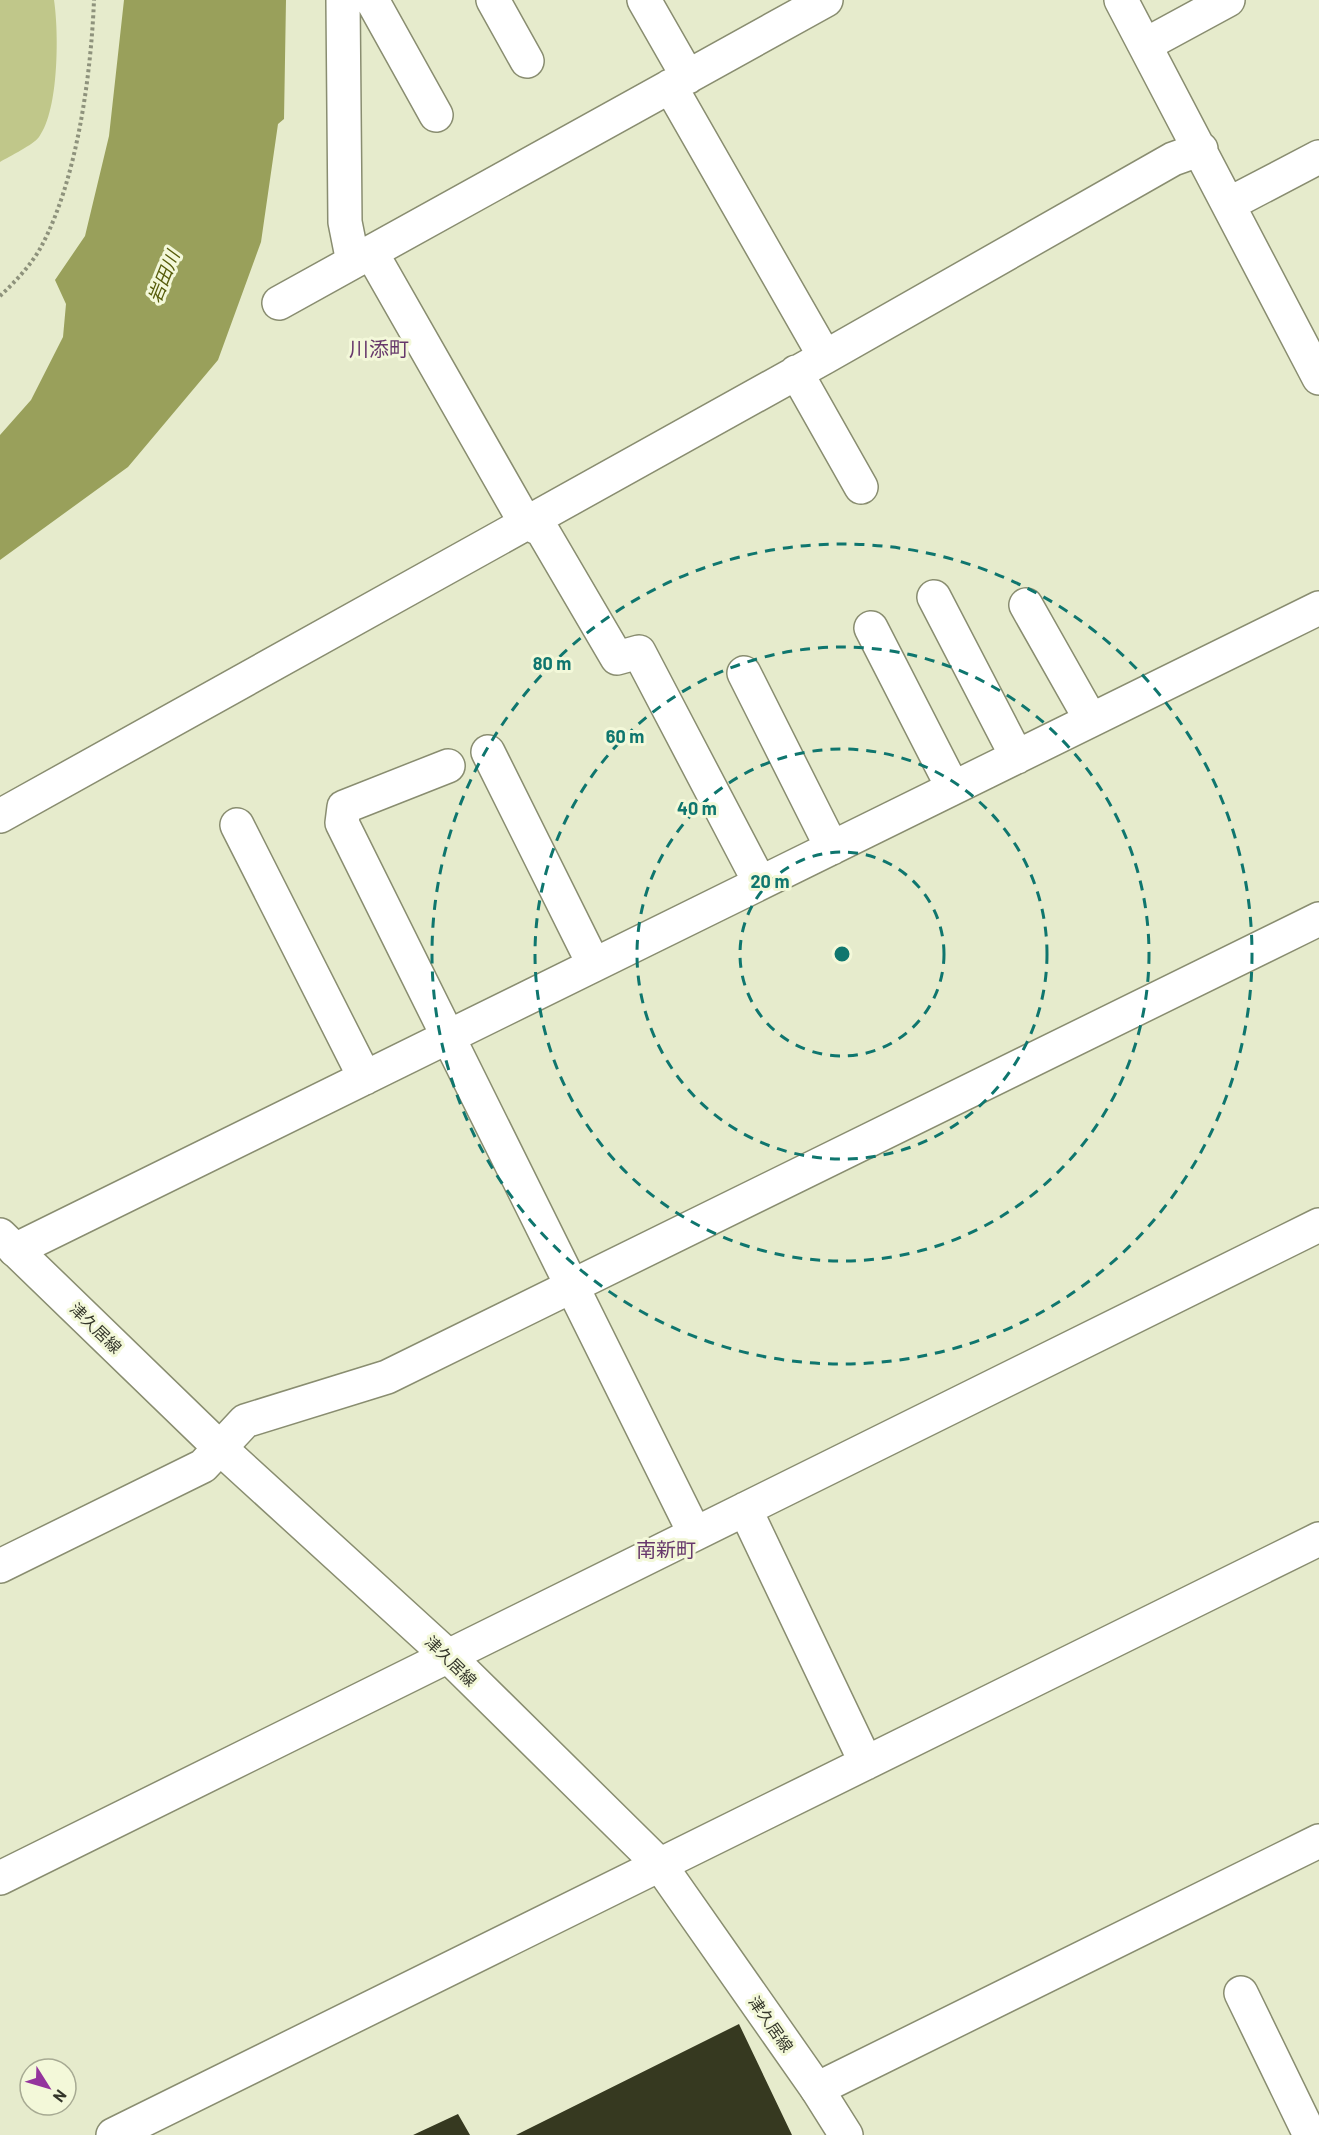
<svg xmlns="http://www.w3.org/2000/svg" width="1319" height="2135" font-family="Barlow,'Noto Sans JP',sans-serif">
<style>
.green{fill:#c0c78a}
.water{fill:#99a05b}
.building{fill:#363920}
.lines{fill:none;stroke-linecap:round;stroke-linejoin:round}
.minor-casing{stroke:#898d70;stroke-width:36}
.major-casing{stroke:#898d70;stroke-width:36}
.path{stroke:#8e927c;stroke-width:4;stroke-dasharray:3 3;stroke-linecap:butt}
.minor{stroke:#fff;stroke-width:33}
.major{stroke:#fff;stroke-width:33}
.ring{fill:none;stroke:#0f766e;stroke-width:3;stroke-dasharray:10 8}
.labels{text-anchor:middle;stroke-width:6;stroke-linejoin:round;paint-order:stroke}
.street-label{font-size:16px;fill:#34362a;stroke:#f3f8d9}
.water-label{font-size:18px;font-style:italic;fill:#565c0a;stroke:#f3f8d9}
.quarter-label{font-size:20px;fill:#67386c;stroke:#f3f8d9}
.centre{fill:#0f766e;stroke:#f3f8d9;stroke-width:3}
.ring-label{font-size:18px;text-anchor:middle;font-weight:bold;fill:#0f766e;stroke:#f3f8d9;stroke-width:6;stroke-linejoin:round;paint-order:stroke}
</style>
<rect width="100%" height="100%" fill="#e6ebcc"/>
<path class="green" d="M0,0H54C59,33 59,110 39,137C33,145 10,156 0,162Z"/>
<path class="water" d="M124,0H286L284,119L278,124L261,242L218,360L128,467L0,560V435L31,400L63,337L66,304L55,280L85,236L109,136Z"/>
<path class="building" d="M739,2024L792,2135H516Z
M458,2114L470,2135H413Z"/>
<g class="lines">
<defs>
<path id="minor" d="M343,0L345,222L353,262
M372,0L436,115
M493,0L527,61
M644,0L688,77
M1121,0L1319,378
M1145,45L1228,0
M670,86L825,357
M1229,204L1319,157
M371,252L525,522L542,530L617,658L639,652L760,883
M279,303L826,0
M796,372L861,487
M934,597L1017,757
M1026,605L1091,720
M871,628L953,788
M744,673L832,848
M488,752L594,965
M448,766L344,807L342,823L695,1534
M0,816L825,357L1173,159L1201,149
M237,825L365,1078
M15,1250L1319,608
M745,1509L866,1763
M0,1566L203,1466L245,1421L387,1377L1319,919
M0,1878L1319,1225
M1241,1993L1310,2135
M817,2089L1319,1841
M113,2135L1319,1539"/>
<path id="major" d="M0,1235L220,1448L448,1656L660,1865L817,2089L846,2135"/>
</defs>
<use href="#minor" class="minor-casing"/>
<use href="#major" class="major-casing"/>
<path class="path" d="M0,296C15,282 31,265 41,247C77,180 91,75 94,0"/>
<use href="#minor" class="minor"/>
<use href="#major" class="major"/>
</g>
<g class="ring">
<circle cx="842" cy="954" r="102"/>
<circle cx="842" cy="954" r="205"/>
<circle cx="842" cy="954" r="307"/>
<circle cx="842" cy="954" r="410"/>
</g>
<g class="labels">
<g class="street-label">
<text transform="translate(96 1328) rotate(44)" y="6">津久居線</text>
<text transform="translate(451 1661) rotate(44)" y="6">津久居線</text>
<text transform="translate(771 2024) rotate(55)" y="6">津久居線</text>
</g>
<g class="water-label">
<text transform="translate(164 277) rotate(-68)" y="6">岩田川</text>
</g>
<g class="quarter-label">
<text x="379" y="356">川添町</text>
<text x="666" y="1557">南新町</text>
</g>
</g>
<circle cx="842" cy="954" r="9" class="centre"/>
<g class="ring-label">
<text x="552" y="670">80 m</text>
<text x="625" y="743">60 m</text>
<text x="697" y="815">40 m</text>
<text x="770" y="888">20 m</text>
</g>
<g transform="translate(48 2087) rotate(127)"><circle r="28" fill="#f3f8d9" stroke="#a7aa93" stroke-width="1.5"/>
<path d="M0-4.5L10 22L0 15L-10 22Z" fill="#94349d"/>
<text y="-9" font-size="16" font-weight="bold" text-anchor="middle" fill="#34362a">N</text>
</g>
</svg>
